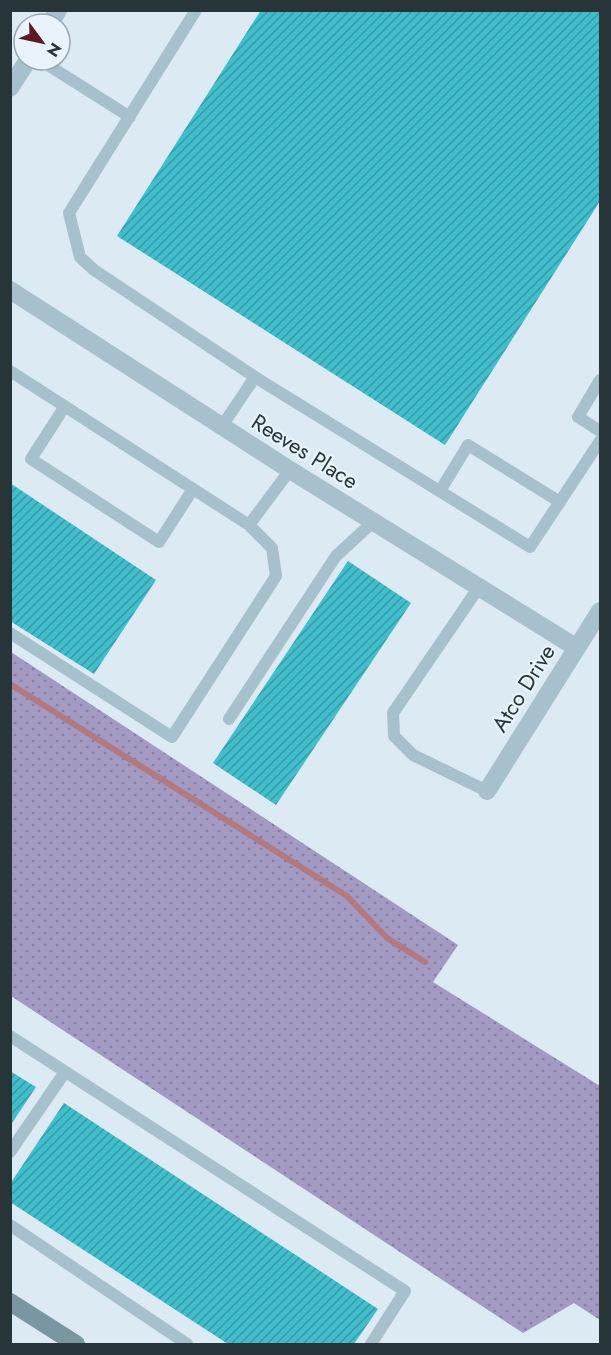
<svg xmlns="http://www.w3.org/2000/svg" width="611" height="1355" font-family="Jost,sans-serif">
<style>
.grass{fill:url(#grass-dots)}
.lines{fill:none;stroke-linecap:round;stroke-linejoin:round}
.stream{stroke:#b2797e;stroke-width:6}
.building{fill:url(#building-hatch)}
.lane{stroke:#a6c0cc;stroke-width:12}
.street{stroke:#a6c0cc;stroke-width:18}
.secondary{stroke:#7897a0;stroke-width:18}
.labels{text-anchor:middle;stroke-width:4.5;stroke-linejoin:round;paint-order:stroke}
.street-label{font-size:22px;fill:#283538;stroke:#e8f3fb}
</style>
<defs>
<pattern id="grass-dots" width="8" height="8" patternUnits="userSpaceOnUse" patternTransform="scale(1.5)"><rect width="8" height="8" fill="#a29ac3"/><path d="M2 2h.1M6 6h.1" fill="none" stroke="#847e9f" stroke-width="1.8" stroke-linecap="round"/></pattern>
<pattern id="building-hatch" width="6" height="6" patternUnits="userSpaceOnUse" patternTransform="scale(1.5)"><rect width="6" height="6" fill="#40becc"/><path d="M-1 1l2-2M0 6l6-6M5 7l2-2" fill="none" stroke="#369ba7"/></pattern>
</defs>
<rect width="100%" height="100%" fill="#dbeaf3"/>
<path class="grass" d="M11,652L458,945L433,982L600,1086V1320L574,1303L523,1333L11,996Z"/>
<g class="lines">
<path class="stream" d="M10,684L347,896L387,938L425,962"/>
</g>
<path class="building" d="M261,10H600V201L445,445L117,236Z
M10,483L156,580L94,674L10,621Z
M348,561L411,603L276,805L213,763Z
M10,1071L36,1087L10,1126Z
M64,1103L378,1309L354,1344H228L10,1202V1184Z"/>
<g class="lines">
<path class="lane" d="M196,10L69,213L80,257L94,270L255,377L222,426
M40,60L130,117
M10,371L249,525
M255,377L530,547L600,441
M600,380L578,417L600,431
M65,406L31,459L159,542L193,489
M440,491L468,445L560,502
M479,587L393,713L394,736L413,755L487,791
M10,633L172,737L276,576L272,548L249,525L290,470
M229,719L336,556L373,522
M10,1036L405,1291L371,1344
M10,1152L65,1072
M10,1225L187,1344"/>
<path class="street" d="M50,24L58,10
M10,88L28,60
M10,290L290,470L577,648
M487,791L600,611"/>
<path class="secondary" d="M10,1302L76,1344"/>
</g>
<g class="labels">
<g class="street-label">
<text transform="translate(305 451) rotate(32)" y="8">Reeves Place</text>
<text transform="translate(523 688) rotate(-58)" y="8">Atco Drive</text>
</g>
</g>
<rect width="611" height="1355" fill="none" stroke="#283538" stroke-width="24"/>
<g transform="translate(42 42) rotate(123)"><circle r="28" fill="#e8f3fb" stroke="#9ba7ad" stroke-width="1.5"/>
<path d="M0-4.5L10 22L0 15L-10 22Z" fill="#5c1b20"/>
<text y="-9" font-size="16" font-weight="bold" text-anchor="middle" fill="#283538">N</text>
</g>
</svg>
